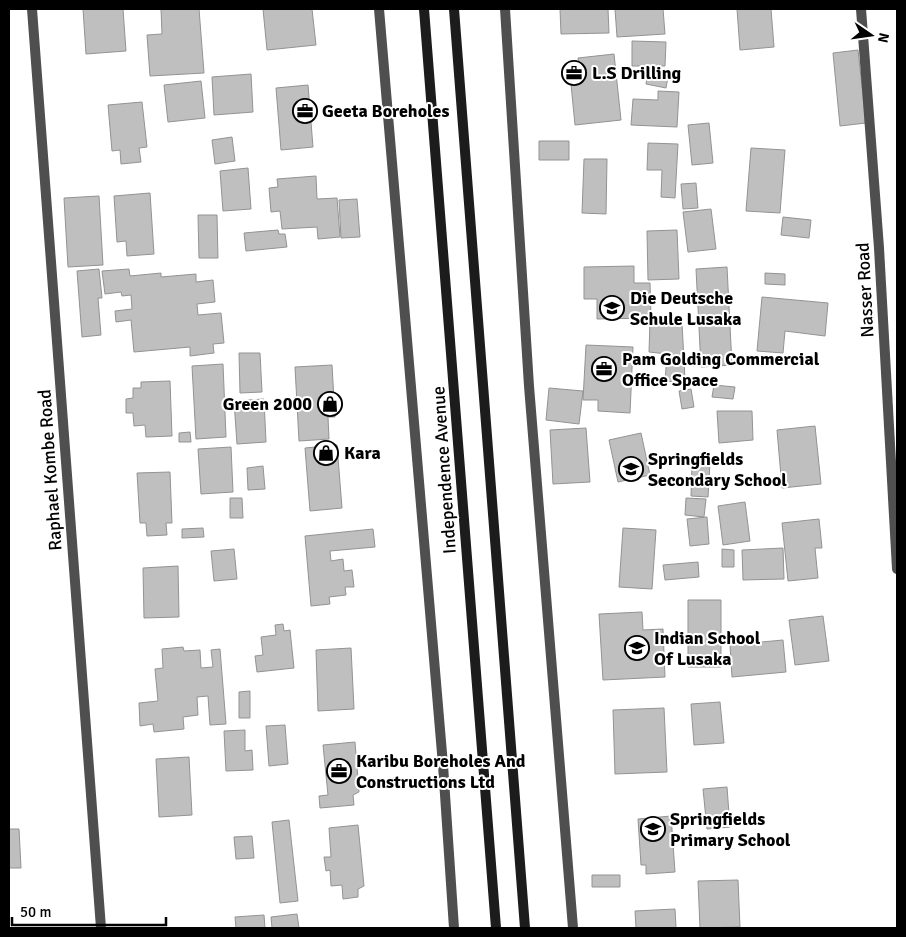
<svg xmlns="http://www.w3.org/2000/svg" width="906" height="937" font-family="Signika,sans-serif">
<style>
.building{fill:#bfbfbf;stroke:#939393}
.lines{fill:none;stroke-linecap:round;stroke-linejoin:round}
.minor{stroke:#4f4f4f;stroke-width:10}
.secondary{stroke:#1c1c1c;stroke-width:10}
.labels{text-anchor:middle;stroke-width:4;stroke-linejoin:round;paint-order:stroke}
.poi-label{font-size:18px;font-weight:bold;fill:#000;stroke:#fff;text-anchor:start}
.street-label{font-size:18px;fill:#000;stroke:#fff}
</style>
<rect width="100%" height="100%" fill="#fff"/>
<path class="building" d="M83,9H123L126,51L86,54Z
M161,9H199L204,73L150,76L147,35L162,34Z
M263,9H312L316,45L267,50Z
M560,9H608L609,33L561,34Z
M615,9H663L665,34L617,37Z
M737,9H771L774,47L740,50Z
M632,41L666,42L665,66H632Z
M858,50L866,123L840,126L833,53Z
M614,54L621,120L575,125L570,74L580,73L578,58Z
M649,67L669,71L666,88L646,84Z
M251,74L253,112L214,115L212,77Z
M201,81L205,118L168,122L164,85Z
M308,85L313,147L281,150L276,88Z
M658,91L679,92L677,127L631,125L633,99L658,100Z
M142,102L147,147L139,148L141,162L121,164L120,150L112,151L108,105Z
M709,123L713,163L692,165L688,125Z
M232,137L235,161L215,164L212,140Z
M539,141H569V160H539Z
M648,143L678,144L675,198L661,197L662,170H647Z
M751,148L785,150L780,213L746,211Z
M584,159H607L606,214L582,213Z
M248,168L251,209L223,211L220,171Z
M316,176L317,199L337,198L340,237L318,239L317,227L282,229L280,211L271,212L269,188L278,187L277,179Z
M696,183L698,208L683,209L681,184Z
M150,193L154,254L127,256L126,241L117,242L114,196Z
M99,196L103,265L68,267L64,198Z
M357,199L360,237L341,238L339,200Z
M711,209L716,249L688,252L683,212Z
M198,215H217L218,258H199Z
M783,217L811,220L809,238L781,235Z
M278,230L279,234H285L287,247L246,251L244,233Z
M677,230L679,279L648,280L647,231Z
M634,266V283H650L651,318L597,319V299H584V267Z
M727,267L732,365L701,367L696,269Z
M99,269L102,298H98L101,335L82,337L77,271Z
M129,269L130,276L161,273V277L196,274V282L213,280L215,302L197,304L198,315L221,313L224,343L213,344L214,353L190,356V347L134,352L131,320L116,322L115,311L132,309L131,295L122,296L121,292L105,294L102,271Z
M765,273L785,274V285L765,284Z
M762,297L828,303L825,336L785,331L783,353L757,351Z
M650,321L682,323L685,380L665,382L667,354L649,352Z
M586,345L633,347L630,413L598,411V400H583Z
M239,353H260L262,392L240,393Z
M223,364L226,437L196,439L192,366Z
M332,365L335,417H328L329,439L299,441L295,367Z
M170,381L172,436L146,437L145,425L134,426L133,413H126V399L133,398V388H141V382Z
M714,385L735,387L733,399L712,397Z
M549,388L583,391L579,424L546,420Z
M691,389L694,407L682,409L679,391Z
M264,399L266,442L237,444L234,401Z
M717,411H752L753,440L719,443Z
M815,426L821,484L782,488L777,430Z
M586,428L590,482L553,484L550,430Z
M190,432L191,442H179V433Z
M641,433L650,475L618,482L609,440Z
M337,445L342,508L310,511L305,448Z
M231,447L233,492L201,494L198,449Z
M692,463H710L708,497L691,496Z
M263,466L265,489L248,490L247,468Z
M170,472L172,523H166L167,535L147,536L146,523H140L137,473Z
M230,498H242L243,518H230Z
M686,498L706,499L704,517L685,515Z
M745,502L750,541L723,545L718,506Z
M707,517L709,544L690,546L687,519Z
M819,519L822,548H815L818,578L788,581L782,523Z
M203,528L204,537L182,538V529Z
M623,528L656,530L652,589L619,587Z
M373,529L375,547L330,551L331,561L343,559L344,571L352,570L354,587H345L346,595L329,597L330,604L311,606L305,536Z
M783,548L784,579L743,580L742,550Z
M234,549L237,579L214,581L211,551Z
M722,549L734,550V567H722Z
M698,562L699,577L665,580L663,565Z
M178,566L179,617L144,618L143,568Z
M688,600H721V667H688Z
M642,612L643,630L663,629L665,677L603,680L599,614Z
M823,616L829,661L795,665L789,620Z
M283,624L284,631L290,630L294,668L257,672L255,656L263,655L261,637L276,635L275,625Z
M783,640L786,672L732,677L730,645Z
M183,647L184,651L200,650L201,668L213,667L211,650L220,649L226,724L210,725L208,696L197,697L198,715L183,717L184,729L154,732L153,724L140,726L139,703L158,701L155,669L163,668L162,649Z
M351,648L354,709L318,711L316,650Z
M250,691V718H239V692Z
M720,702L724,743L694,745L691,704Z
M664,708L667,772L615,774L613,710Z
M285,725L288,764L269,766L266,726Z
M245,730V751L252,750L253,770L226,771L224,731Z
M355,742L359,792L353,795L354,805L320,808L319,796L328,795L323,745Z
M189,757L192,815L159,817L156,759Z
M727,787L730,827L707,829L703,789Z
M671,816L675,872L646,874V865H641L638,819Z
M289,820L298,901L280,903L272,822Z
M358,825L364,886L358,889V897L343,899L342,885L331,886L330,870L326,871L324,857H331L329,828Z
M9,829H19L21,868H9Z
M252,836L254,858L236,859L234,837Z
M592,875H620V887H592Z
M738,880L740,927L700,928L698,881Z
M675,909L676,928H636L635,911Z
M297,914L299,928H272L271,917Z
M264,915L265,928H236L235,917Z"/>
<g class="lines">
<path class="minor" d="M32,9L101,928
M379,9L443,765L454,928
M505,9L529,386L573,928
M861,9L879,248L897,569"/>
<path class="secondary" d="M424,9L496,928
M454,9L525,928"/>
</g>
<defs>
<symbol id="office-ring" viewBox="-11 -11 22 22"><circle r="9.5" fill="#fff" stroke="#000" stroke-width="1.5"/><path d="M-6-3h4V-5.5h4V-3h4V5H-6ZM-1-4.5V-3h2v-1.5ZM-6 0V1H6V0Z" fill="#000"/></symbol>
<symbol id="school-ring" viewBox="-11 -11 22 22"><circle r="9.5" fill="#fff" stroke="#000" stroke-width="1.5"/><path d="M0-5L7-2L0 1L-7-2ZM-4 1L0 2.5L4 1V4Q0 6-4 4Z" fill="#000"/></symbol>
<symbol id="shop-ring" viewBox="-11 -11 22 22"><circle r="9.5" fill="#fff" stroke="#000" stroke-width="1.5"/><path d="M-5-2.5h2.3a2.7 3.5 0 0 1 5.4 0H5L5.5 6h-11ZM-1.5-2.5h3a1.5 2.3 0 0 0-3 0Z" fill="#000"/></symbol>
</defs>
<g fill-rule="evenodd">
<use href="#office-ring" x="560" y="59" width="28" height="28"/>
<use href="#office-ring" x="291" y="97" width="28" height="28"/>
<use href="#school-ring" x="598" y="294" width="28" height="28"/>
<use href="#office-ring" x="590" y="355" width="28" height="28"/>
<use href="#shop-ring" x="316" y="390" width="28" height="28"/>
<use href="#shop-ring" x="312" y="439" width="28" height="28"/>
<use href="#school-ring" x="617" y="455" width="28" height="28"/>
<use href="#school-ring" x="623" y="634" width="28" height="28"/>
<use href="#office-ring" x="325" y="757" width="28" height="28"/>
<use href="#school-ring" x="639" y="815" width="28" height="28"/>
</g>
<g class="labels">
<g class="poi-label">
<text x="592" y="79">L.S Drilling</text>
<text x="322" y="117">Geeta Boreholes</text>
<text x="630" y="304">Die Deutsche<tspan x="630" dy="21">Schule Lusaka</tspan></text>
<text x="622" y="365">Pam Golding Commercial<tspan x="622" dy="21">Office Space</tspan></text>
<text x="312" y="410" text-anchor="end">Green 2000</text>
<text x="344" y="459">Kara</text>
<text x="648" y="465">Springfields<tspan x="648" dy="21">Secondary School</tspan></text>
<text x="654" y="644">Indian School<tspan x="654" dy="21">Of Lusaka</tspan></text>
<text x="356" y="767">Karibu Boreholes And<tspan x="356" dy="21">Constructions Ltd</tspan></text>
<text x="670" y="825">Springfields<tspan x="670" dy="21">Primary School</tspan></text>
</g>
<g class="street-label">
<text transform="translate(865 290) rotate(-93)" y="6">Nasser Road</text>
<text transform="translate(50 470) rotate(-94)" y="6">Raphael Kombe Road</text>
<text transform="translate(444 470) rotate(-94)" y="6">Independence Avenue</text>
</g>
</g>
<rect width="906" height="937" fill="none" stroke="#000000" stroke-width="20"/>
<g transform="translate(871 35) rotate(103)" stroke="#ffffff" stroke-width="4" paint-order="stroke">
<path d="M0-4L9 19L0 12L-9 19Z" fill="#000000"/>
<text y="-8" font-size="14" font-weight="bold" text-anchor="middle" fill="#000000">N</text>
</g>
<path d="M12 917v8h154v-8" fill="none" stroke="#000000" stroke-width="2.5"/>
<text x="20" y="917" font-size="15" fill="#000000" stroke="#ffffff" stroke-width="4" paint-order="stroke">50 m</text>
</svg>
